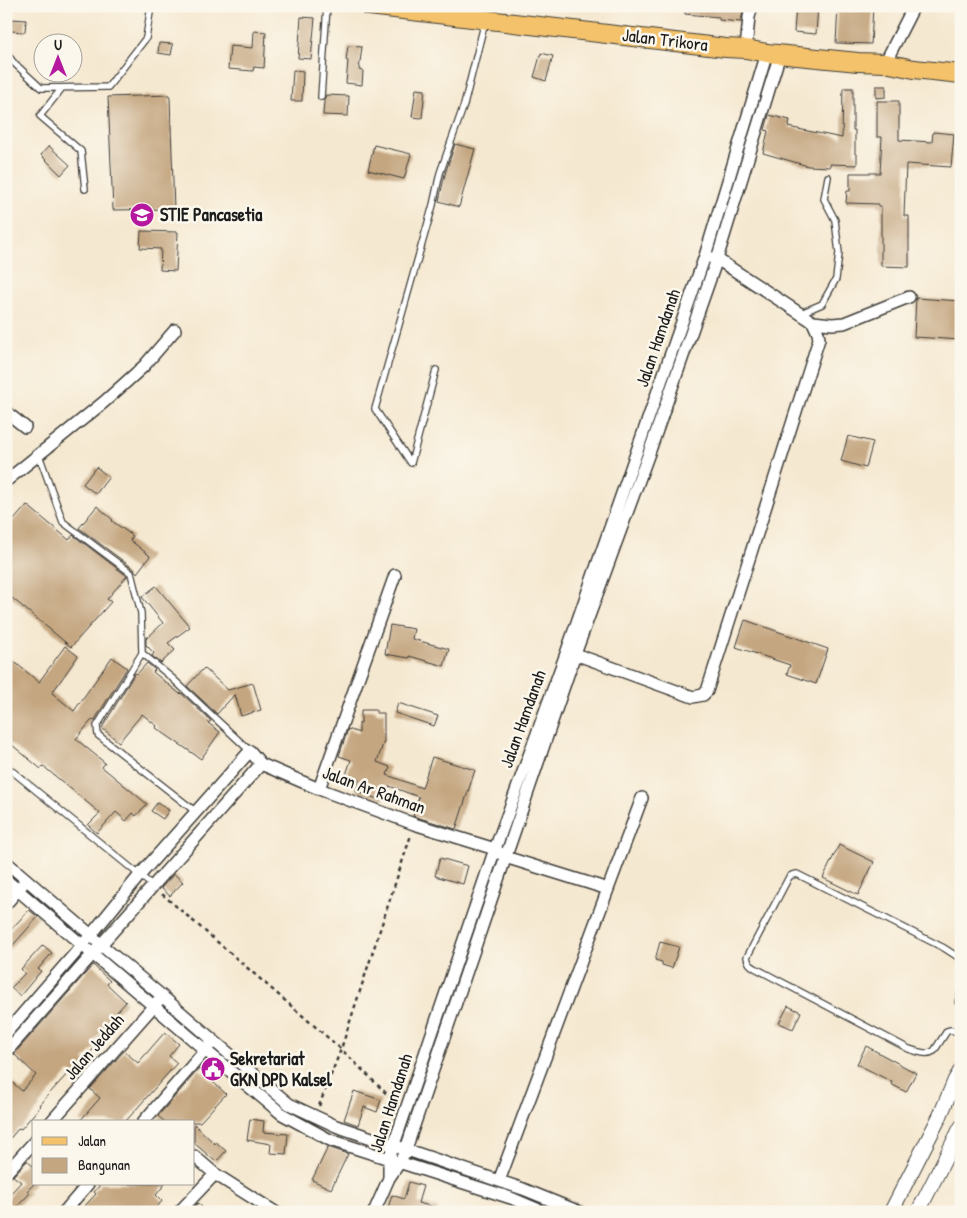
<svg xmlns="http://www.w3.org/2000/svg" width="967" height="1218" font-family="'Patrick Hand',sans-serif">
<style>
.building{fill:#c4a680}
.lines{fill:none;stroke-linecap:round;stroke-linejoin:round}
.service-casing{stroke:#3d3b37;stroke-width:8}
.minor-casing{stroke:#3d3b37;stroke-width:14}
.tertiary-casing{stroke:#3d3b37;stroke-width:16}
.primary-casing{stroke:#3d3b37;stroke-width:20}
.path{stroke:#3d3b37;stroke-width:2.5;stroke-dasharray:4 4;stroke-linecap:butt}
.service{stroke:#fff;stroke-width:5.5}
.minor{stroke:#fff;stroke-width:11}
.tertiary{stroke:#fff;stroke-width:14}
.primary{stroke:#f4c26a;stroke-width:18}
.labels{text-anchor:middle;stroke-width:5;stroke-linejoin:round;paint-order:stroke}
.street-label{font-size:18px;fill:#1c1c1c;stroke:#fbf7ec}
.poi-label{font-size:18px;font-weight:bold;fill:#1c1c1c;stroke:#fbf7ec;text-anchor:start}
</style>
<rect width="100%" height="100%" fill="#fbf7ec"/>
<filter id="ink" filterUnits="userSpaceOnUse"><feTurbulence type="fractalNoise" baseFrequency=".02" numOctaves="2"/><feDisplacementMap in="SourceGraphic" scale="10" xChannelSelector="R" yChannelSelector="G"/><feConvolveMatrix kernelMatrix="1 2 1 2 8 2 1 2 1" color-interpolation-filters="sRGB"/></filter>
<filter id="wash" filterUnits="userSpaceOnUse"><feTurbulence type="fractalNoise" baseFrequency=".0096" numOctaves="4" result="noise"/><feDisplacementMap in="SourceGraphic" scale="20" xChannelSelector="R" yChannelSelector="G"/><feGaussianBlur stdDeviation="1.12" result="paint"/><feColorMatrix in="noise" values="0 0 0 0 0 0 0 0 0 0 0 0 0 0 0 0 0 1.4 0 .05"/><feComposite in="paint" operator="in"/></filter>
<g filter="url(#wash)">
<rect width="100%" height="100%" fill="#f5e8d0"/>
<g id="blocks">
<path class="building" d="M685,6H744L741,22L719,20V17L685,14Z
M796,6H818L816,34L794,32Z
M838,6H873L871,44L836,43Z
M301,17L315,18L311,59L298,58Z
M12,19L26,20L25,32L10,31Z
M254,31L266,32L264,68L254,67L253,71L228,69L230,46L253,48Z
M159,43L173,44L171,55L158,53Z
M348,46L362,47L359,70L363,71L362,85L346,83L348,61L346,60Z
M541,53L553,56L546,81L534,77Z
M293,70L303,71L302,101H291Z
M876,86H886V97L876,98Z
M843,88H853V130H855V154H857V165L830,164V167L808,166L763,153L768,131L765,130L769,115L790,120L788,127L842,138Z
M416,89L425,90L422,118L412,117Z
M169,95L170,99L174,209L113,210L108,97Z
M326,95L349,96L348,116L323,115L324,101Z
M877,101H899V140L932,142L933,132L954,134L951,167L906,164L904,216H909V267L881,266V206H878V204L846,203L847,191H850V173H880L882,137H877Z
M455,144L475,149L459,207L439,201L445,174Z
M374,145L411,154L404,179L368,170Z
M49,146L70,165L61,175L41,155Z
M141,231L178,232L176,271L160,270L161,249L140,248Z
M916,298L961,301V340L914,337Z
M848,436L873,442L866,468L841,461Z
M96,467L109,477L96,494L83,484Z
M27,505L69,540L73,535L127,576L107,599L111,602L71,647L6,593V529Z
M97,506L113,520L112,521L133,536L130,540L150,556L137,573L134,569L79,528Z
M156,586L190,627L168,643L175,650L161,663L152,656L154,653L146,645V639L163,623L142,597Z
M745,620L828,649L816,684L787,674L790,665L736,647Z
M390,625L414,629L412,639L449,649L444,666L409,656V658L385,654Z
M65,646L78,656L52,693L74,711L112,657L127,668L94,721L93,720L91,721L76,739L105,763L102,767L147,804L136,816L133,813L126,821L116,812L97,833L88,825L100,813L43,766L41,769L6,740V655L39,682Z
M147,663L155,670L153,672L180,694L181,693L211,721L208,723L220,732L201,759L156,728L157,726L142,714L119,742L102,728L135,673L137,674Z
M204,668L228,690L253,683L261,710L241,716L235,694L217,714L187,686Z
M398,703L438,716L434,726L395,713Z
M361,710H376V713H384V741L377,762L390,767L387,775L422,788L432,757L475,770L456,829L413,816L419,797L389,786L383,801L356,791L359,780L346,775L351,760L339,756L348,729L359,733V723H361Z
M157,803L169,810L163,819L151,811Z
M839,845L874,862L858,895L823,878Z
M440,858L468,866L463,884L435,876Z
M174,874L183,882L170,896L161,888Z
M29,910L38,917L6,953V935Z
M660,942L679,947L672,968L662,965V962L655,960Z
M43,945L52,953L38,969L41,971L20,996L11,988L25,973L21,969Z
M93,965L110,981L107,984L126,1002L101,1030L102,1031L92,1043L96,1046L84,1060L91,1066L79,1079L69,1072L39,1105L40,1106L38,1109L21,1129L19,1128L6,1143V1077L22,1091L36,1075L14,1054Z
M788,1006L801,1012L793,1029L779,1023Z
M165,1032L179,1044L169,1056L177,1063L125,1122H79L100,1098L90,1089L124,1051L138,1063Z
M866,1046L916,1073L906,1092L891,1084L892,1082L857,1064Z
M199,1069L226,1094L200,1122H165L158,1116Z
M354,1091L381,1100L377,1112L364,1107L358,1125L344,1120Z
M250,1119L264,1121L263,1132L288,1134L286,1154L270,1153L271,1144L247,1140Z
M194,1124L215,1144L216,1142L226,1151L216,1162L194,1143Z
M328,1147L348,1154L331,1189L312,1180Z
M27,1161L34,1167V1184L27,1191L30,1193L12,1212H6V1201L13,1193L12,1192L21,1182L13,1176Z
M409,1182L423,1186L418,1203L438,1208V1212H402L388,1208L392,1195L404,1199Z
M101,1184H165L156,1195L162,1201L153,1212H79L96,1194L94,1192Z
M198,1203L207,1212H190Z"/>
</g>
</g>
<g filter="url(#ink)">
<use href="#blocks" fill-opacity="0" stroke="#3d3b37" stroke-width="1"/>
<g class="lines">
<defs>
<path id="service" d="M6,52L13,62L41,88L108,87L146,38L151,6
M62,88L40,116L81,151L85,189
M321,97L327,6
M801,313L822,304L836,279L839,253L835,220L824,199L828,177
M436,370L411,463L375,409L433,205L440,173L464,105L485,21
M39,455L63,522L131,573L141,613L142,653L172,678L250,751
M142,653L97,726L98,735L196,812
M6,766L153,886
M961,959L944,948L797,874L792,875L789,877L747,957C748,963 750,965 755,968L909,1049C917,1051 926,1056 934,1051L947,1031L951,1030L961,1033
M961,991L958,1002L961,1008"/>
<path id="minor" d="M746,49L749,17L752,6
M885,63L914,6
M712,258L717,259L813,322L832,324L844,323L909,297
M6,412L25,427
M6,481L104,402L144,366L175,330
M575,654L693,697L703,695L707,691L819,339L818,333L813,322
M319,789L395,575
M6,862L91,935L101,945L162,996L214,1041L289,1104L336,1126L523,1189L580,1212
M6,880L205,1050L282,1114L330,1140L511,1198L544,1212
M6,904L22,885
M6,1033L91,935L139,876L250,751L261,764L319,789L414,824L495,849L505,857L608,889
M6,1052L261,764
M51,1122L158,1001
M143,1122L209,1046
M194,1156L215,1174
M6,1173L34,1142
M389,1178V1159L495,849L567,651L705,256L767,53
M499,1181L642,798
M64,1212L88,1184
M179,1212L215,1174L275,1212
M374,1212L389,1178L400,1162L406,1149L575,654L649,453L717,259L780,54"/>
<path id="tertiary" d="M891,1212L940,1116L955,1080L961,1070
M918,1212L961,1127"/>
<path id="primary" d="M369,6L726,48L746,49L767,53L858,62L885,63L914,69L961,74"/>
</defs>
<use href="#service" class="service-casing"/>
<use href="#minor" class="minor-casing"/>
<use href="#tertiary" class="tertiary-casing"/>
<use href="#primary" class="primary-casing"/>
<path class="path" d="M162,894L341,1049L396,1103
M319,1106L341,1049L411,835"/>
<use href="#service" class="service"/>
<use href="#minor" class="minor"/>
<use href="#tertiary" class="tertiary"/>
<use href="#primary" class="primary"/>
</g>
</g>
<defs>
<symbol id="university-disc" viewBox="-11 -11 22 22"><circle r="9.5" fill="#b5179e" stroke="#fbf7ec"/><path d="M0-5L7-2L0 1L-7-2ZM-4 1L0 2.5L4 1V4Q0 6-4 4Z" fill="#fff"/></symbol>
<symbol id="civic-disc" viewBox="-11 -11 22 22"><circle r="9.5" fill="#b5179e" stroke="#fbf7ec"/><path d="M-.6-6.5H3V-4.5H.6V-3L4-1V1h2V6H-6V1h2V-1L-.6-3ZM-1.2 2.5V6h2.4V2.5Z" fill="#fff"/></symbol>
</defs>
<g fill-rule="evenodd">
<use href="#university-disc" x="128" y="201" width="28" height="28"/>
<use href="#civic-disc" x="199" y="1055" width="28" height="28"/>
</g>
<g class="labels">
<g class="street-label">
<text transform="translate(665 40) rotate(7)" y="6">Jalan Trikora</text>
<text transform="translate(658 338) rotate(-71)" y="6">Jalan Hamdanah</text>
<text transform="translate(523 719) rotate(-70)" y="6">Jalan Hamdanah</text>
<text transform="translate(374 790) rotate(20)" y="6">Jalan Ar Rahman</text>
<text transform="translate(94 1047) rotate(-49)" y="6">Jalan Jeddah</text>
<text transform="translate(391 1103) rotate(-72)" y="6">Jalan Hamdanah</text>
</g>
<g class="poi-label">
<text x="160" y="221">STIE Pancasetia</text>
<text x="230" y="1065">Sekretariat<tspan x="230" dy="21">GKN DPD Kalsel</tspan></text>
</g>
</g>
<rect width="967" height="1218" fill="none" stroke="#fbf7ec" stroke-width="25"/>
<rect x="32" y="1120" width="162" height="65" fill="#fbf7ec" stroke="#a29f99"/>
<rect x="42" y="1137" width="25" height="8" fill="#f4c26a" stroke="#a29f99"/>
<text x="78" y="1146" font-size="15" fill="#1c1c1c">Jalan</text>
<rect x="42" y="1158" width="25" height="15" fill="#c4a680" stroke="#a29f99"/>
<text x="78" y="1170" font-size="15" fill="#1c1c1c">Bangunan</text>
<g transform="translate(58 58)"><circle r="24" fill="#fbf7ec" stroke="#a29f99"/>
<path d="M0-4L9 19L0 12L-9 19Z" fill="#b5179e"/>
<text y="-8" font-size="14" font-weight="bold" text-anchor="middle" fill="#1c1c1c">U</text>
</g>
</svg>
